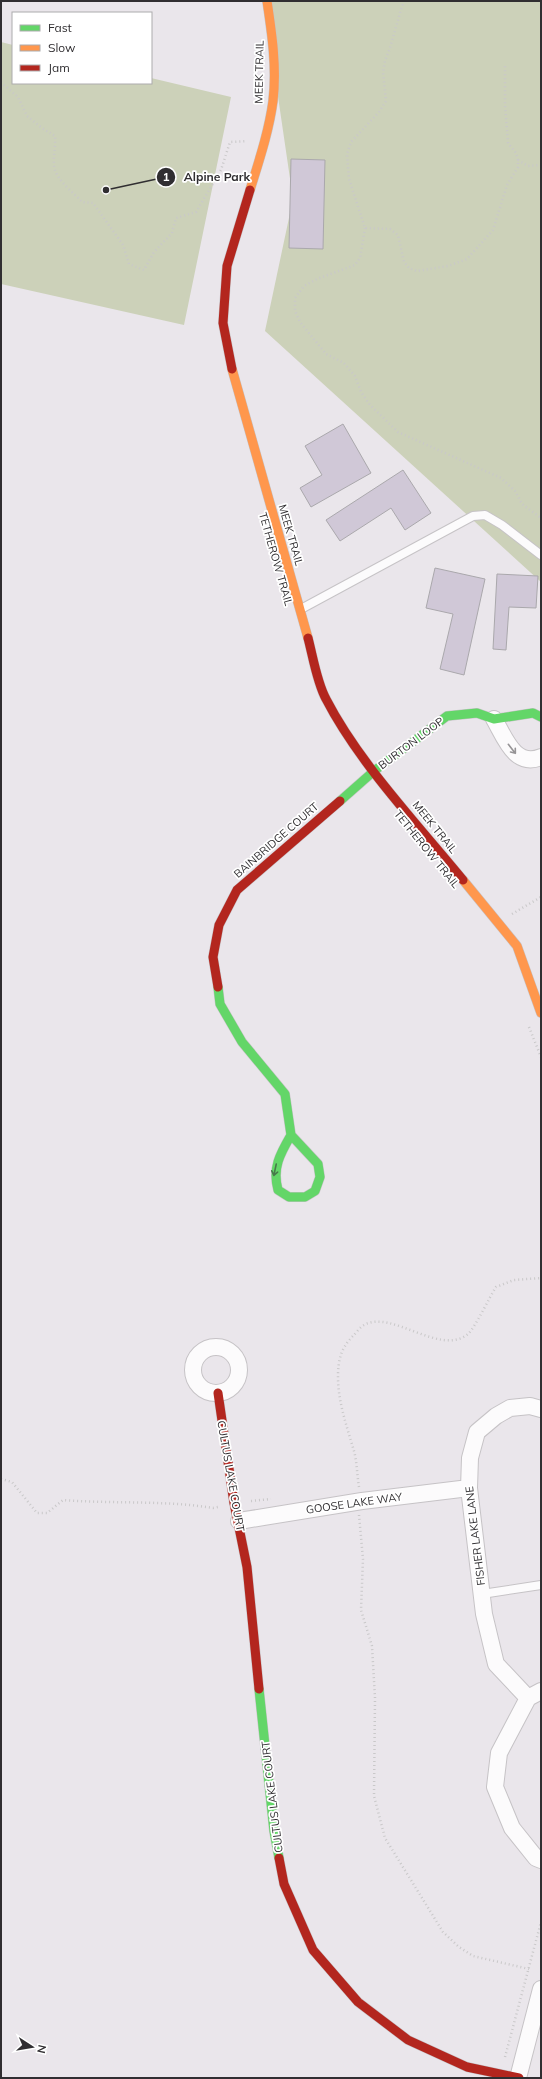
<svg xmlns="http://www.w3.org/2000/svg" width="542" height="2079" font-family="Mulish,sans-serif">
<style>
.green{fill:#ccd1b9}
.building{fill:#d0c8d7;stroke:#aaa8ac}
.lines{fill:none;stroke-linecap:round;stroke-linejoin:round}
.lane-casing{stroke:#c6c3c6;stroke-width:10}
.street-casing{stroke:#c6c3c6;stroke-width:18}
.fast-casing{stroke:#c6c3c6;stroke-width:10}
.slow-casing{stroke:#c6c3c6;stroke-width:10}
.jam-casing{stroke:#c6c3c6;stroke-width:10}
.path{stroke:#c9c8c9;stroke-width:2.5;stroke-dasharray:1 3;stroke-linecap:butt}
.lane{stroke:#fcfbfc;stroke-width:8}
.street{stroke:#fcfbfc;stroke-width:16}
.fast{stroke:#63d668;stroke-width:9}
.slow{stroke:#ff974d;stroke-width:9}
.jam{stroke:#b3261e;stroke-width:9}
.oneway{stroke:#969496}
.oneway2{stroke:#477a4a}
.labels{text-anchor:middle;stroke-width:3.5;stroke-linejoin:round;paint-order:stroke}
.street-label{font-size:11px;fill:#302e31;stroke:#fff}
.leader{fill:none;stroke:#302e31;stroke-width:1.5}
.callout-dot{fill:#302e31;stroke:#fff;stroke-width:1.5}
.mark-label{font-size:12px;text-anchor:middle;font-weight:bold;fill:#fff}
.callout-label{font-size:12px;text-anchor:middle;font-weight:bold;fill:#302e31;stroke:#fff;stroke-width:3.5;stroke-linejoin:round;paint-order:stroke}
</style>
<rect width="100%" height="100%" fill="#eae6eb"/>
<path class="green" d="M264,1H541V582L265,331L293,199Z
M1,42L13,45V83H151V78L231,97L184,325L1,284Z"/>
<path class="building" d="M291,159L325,160L323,249L289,248Z
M343,424L371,473L311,507L300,488L322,475L305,446Z
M403,470L431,513L405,530L391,508L340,541L326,520Z
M435,568L485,579L464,675L440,669L453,614L426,608Z
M497,574L538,576L536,608L509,607L506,650L493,649Z"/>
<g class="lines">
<defs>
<path id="lane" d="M301,609L473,516L485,515L502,525L541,555
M482,1594L541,1585"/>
<path id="street" d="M494,719C505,738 515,768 541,757
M193 1370a23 23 0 1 1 46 0a23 23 0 1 1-46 0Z
M239,1521L362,1501L469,1488
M541,1691L528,1698L499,1753L495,1787L512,1828L536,1858L541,1860
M528,1698L496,1664L484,1614L469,1488L470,1458L477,1432L496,1416L510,1408L530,1406L541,1409
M518,2078L541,1989"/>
<path id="fast" d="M340,801L374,771L447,716L477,713L494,719L533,713L541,717
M218,987L220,1004L242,1042L285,1094L291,1135L318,1164L320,1177L315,1191L305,1197H289L278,1190C272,1168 280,1154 291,1135
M259,1689L274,1831L279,1858"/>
<path id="slow" d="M250,190C259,161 269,131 273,101C277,68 272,34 267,1
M232,369L308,638
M463,880L517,946L541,1013"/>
<path id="jam" d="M232,369L223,323L227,266L250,190
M308,638C313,657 317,683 326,699C359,763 418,825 463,880
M218,987L213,957L219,925L237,890L340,801
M218,1393L234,1503L247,1567L259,1689
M279,1858L284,1884L313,1950L358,2002L408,2040L467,2067L519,2078"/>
</defs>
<use href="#lane" class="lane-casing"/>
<use href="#street" class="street-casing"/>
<use href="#fast" class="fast-casing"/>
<use href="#slow" class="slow-casing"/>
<use href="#jam" class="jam-casing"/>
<path class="path" d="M405,1L402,6L390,48L385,61L383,72L386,101L379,112L351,142L347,154L349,179L365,228L390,229L398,235L404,262L409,268L417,271L448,266L467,259L493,230L507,185L518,167V160L516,153L508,143L505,105V66
M1,82L18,97L27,116L42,128L55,136C56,147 52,159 55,170C59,182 74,193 82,202L93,203L123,245L129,264L144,270L154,252L172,233L176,218L196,212L221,170L230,142L247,141
M518,160L528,166L541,165
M365,228L360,258L355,265L317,279L304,286L295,298V311L300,322L326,354L344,363L355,376L361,392L370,405L398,432L501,478L515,491L522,504L541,518
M512,914L541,897
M529,1027L541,1057
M1,1479L12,1482L37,1513H47L63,1500C113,1504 164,1500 213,1508L218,1507
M359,1487C357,1475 357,1462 354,1451C347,1427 338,1402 338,1377C338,1360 341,1348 353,1336C356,1333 360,1327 364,1325C392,1309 440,1357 468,1334C475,1328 490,1296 496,1287L514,1280L541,1278
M251,1501L271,1499
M359,1515L363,1559L361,1610L372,1646L375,1698L374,1796L385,1838L443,1932L459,1947L473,1956L529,1969
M505,2057L541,1922"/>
<use href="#lane" class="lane"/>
<use href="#street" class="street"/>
<use href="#fast" class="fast"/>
<use href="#slow" class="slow"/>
<use href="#jam" class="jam"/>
</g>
<defs><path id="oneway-shaft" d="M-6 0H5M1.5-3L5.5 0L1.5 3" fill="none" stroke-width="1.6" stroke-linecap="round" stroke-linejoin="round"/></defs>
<use class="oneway" href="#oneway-shaft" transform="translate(512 749) rotate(52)"/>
<use class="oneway2" href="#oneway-shaft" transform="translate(275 1170) rotate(102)"/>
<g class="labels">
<g class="street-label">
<text transform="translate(259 72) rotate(-89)" y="4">MEEK TRAIL</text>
<text transform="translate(291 535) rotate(74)" y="4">MEEK TRAIL</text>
<text transform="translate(276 559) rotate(74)" y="4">TETHEROW TRAIL</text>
<text transform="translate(411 743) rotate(-37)" y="4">BURTON LOOP</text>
<text transform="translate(435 827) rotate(51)" y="4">MEEK TRAIL</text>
<text transform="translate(276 840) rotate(-41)" y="4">BAINBRIDGE COURT</text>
<text transform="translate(427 849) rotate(51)" y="4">TETHEROW TRAIL</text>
<text transform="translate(231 1476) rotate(80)" y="4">CULTUS LAKE COURT</text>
<text transform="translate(354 1503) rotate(-8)" y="4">GOOSE LAKE WAY</text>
<text transform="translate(475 1536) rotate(-97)" y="4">FISHER LAKE LANE</text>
<text transform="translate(272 1797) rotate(-97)" y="4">CULTUS LAKE COURT</text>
</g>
</g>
<path class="leader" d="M106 190L166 177"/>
<g class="callout-dot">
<circle cx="106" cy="190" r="4"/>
<circle cx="166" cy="177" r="10"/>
</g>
<g class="mark-label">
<text x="166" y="181">1</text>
</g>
<g class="callout-label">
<text x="217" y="181">Alpine Park</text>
</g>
<rect width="542" height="2079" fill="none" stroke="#302e31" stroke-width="4"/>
<rect x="12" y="12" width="140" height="72" fill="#ffffff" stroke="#acabad"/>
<rect x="20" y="25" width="20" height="6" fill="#63d668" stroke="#acabad"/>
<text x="48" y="32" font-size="12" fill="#302e31">Fast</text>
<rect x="20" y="45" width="20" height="6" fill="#ff974d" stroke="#acabad"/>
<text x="48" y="52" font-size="12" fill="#302e31">Slow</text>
<rect x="20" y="65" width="20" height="6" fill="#b3261e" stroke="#acabad"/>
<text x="48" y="72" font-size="12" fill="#302e31">Jam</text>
<g transform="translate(32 2047) rotate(102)" stroke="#ffffff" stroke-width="3" paint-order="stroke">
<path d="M0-3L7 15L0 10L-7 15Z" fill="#302e31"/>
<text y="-6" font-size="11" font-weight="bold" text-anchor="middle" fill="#302e31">N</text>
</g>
</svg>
